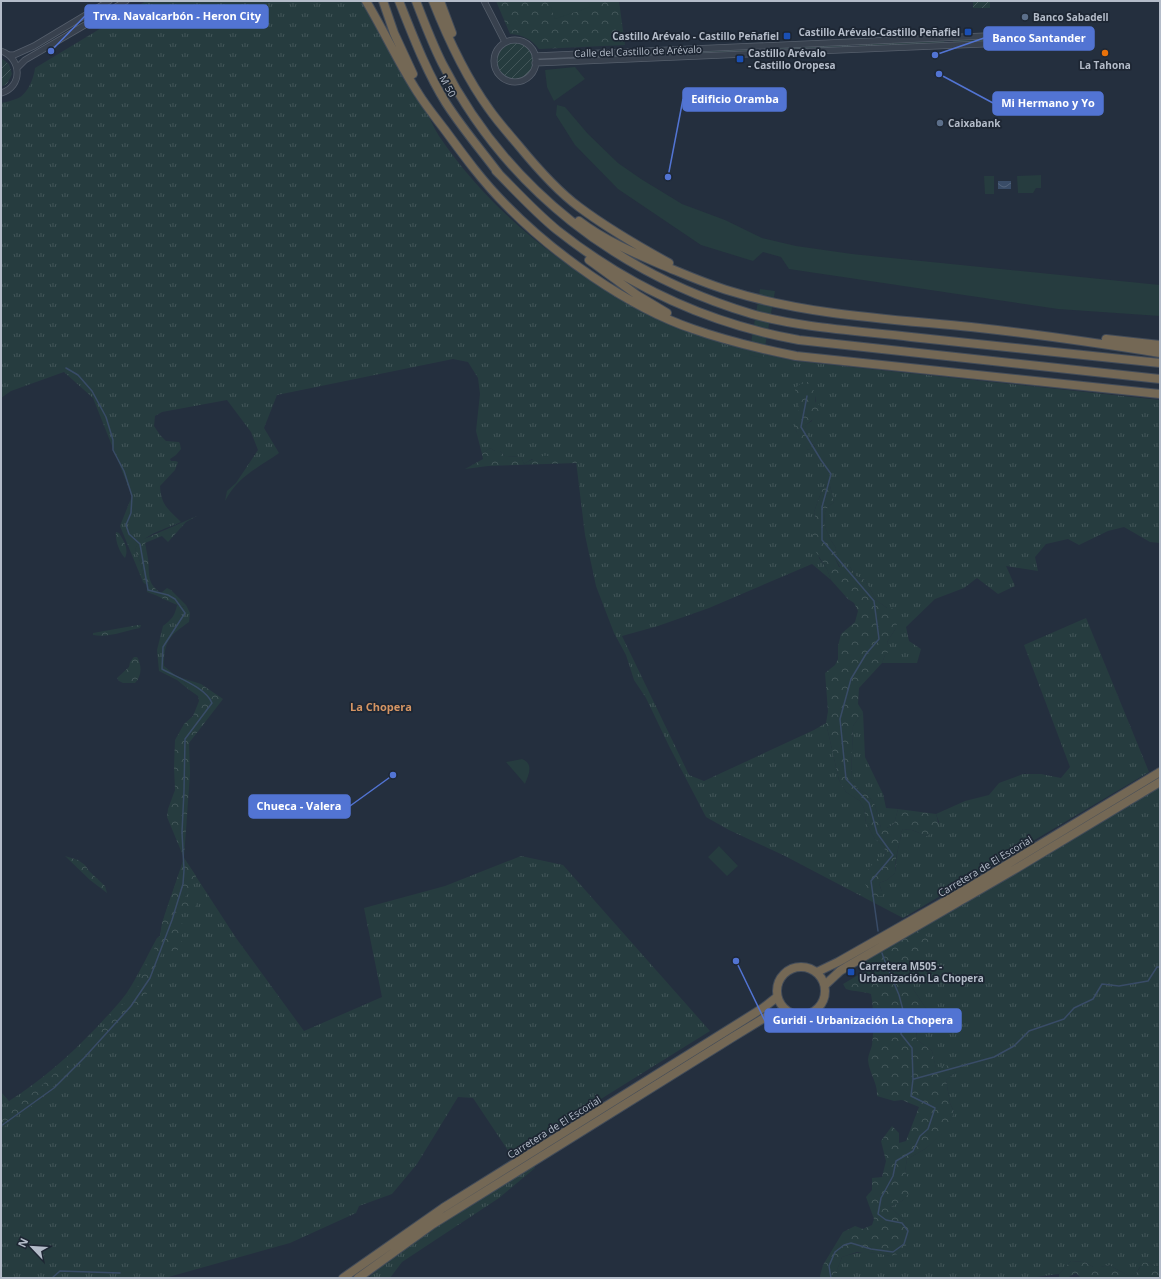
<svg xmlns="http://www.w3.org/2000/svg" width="1161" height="1279" font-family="'Open Sans',sans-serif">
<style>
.grass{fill:url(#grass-tufts);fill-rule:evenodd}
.forest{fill:url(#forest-crowns)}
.park{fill:#263c3f}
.garden{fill:url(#garden-furrows)}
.water{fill:url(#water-waves)}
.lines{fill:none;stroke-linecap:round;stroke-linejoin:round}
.stream{stroke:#394c67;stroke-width:1.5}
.minor-casing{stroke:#565f6c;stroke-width:7}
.highway-casing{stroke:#434c59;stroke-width:10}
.minor{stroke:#38414e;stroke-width:5.5}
.highway{stroke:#746855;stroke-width:8}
.service-dot{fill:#5c6f8a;stroke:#1d2633;stroke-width:1.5}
.transit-dot{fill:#1a4fb4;stroke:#1d2633;stroke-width:1.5}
.food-dot{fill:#e8710a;stroke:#1d2633;stroke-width:1.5}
.labels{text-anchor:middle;stroke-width:3.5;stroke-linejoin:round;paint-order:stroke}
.poi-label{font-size:10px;font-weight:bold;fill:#b4bcc9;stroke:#1d2633;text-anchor:start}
.street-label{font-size:10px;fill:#b4bcc9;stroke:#1d2633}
.neighbourhood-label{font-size:11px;font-weight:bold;fill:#d59563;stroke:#1d2633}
.leader{fill:none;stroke:#5274d3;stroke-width:1.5}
.callout-dot{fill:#5274d3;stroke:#1d2633;stroke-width:1.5}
.callout{fill:#5274d3;stroke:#5274d3;stroke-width:1.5}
.callout-label{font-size:11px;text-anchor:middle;font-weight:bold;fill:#fff}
</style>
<defs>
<pattern id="grass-tufts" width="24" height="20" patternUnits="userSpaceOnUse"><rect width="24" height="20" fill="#263c3f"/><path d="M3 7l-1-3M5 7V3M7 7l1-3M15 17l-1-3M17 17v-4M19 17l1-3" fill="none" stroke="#435659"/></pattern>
<pattern id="forest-crowns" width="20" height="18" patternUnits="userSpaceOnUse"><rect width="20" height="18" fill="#263c3f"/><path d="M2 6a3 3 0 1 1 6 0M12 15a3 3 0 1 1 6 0" fill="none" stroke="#435659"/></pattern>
<pattern id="garden-furrows" width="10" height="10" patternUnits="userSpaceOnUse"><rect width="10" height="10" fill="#263c3f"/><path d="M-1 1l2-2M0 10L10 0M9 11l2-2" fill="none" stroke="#435659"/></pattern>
<pattern id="water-waves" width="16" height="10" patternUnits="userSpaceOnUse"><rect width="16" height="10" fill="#394c67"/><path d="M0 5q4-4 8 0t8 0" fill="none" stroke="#53647b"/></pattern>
</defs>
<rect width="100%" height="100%" fill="#242f3e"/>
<path class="grass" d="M146,1H366C383,32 401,62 418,93C425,107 431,123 439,136C494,218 582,284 671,324C710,342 753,352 795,361L1160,400V543L1150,542L1124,527L1108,531L1079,545L1068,539L1046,544L1035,557L1038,571L1006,566L1015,586L998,594L977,578L964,588L935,599L906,627L909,641L921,649L917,663H882L885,655L889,650L887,642L896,628L887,608L876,600L865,580L856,576L850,567H840L835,558L836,548L830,539L824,524L825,512L828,507L834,502L830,486L823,487L814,512L816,520L819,558L827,569L831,580L812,564L709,608L658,626L622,636L689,775L704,781L814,730L826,723L839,780L846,792L860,801L864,808L866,823L875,839L884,846L886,856L869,868L882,892L879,883L887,880L895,873C896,861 897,852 900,841C901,836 900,833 903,829L912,830L927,836L939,822L936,814L965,801L989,795L999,783L1023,774H1041L1061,778L1070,767L1024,645L1086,618L1149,772L903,918L785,856L729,830L706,817L669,746L646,698L634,680L626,655L614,633L596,586L585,535L576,461L532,459L524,464L521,457L505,456L500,451H495L490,448L482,454L476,431L480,394L478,378L468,362L453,359L277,395L264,428L279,453C258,468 238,476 225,501L227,491L236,483L258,450L251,432L227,400L162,412L155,416L154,426L160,435L166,441L179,442L180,444L181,449L176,455L170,459L171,461H175L178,462L175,470L160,486C161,505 168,509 181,522C166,529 144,534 135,549L141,564L144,583L143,582L120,526L132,496L93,398L64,372L11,391L1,398V103C6,102 11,101 16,99C27,96 34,78 35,68ZM812,389C819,398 814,410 812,421L805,425L806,434L815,447L808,450L796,431L795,421L800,411L799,400Z
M1072,35V37L953,43V40Z
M944,41V43L859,47V44Z
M850,45L851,47L766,51V48Z
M757,49V51L638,57V54Z
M625,55V57L539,61V58Z
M177,605L184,607L186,605L190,613L189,622C169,636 164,641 164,666L176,676L182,678L188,689L177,680L159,671L157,650L163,626C171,620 175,616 177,605Z
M863,712L865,757L883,794L886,808L898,809L894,824L887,828H881L875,805L868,795L858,789L851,779L853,726Z
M1160,787V1266H1153L1148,1262L1140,1267L1135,1275L1129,1276L1109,1265L1101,1267H1093L1085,1262L1071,1261L1059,1274L1029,1278H837V1270L842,1257C863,1250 869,1251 890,1256L905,1221L890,1207L902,1201L912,1189L905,1171L907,1159L925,1149L946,1130L954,1112L950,1103L946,1080L956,1072L936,1069L932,1051L916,1039L917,1027L927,1021V1010L911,986L910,974L920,962L919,925Z
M521,856L563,865L710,1031L511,1155L473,1098L458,1097L417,1164L392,1194L359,1206L356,1213L290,1243L165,1278H1V1092L9,1101C41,1081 69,1056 96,1028C106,1017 117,1006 126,994C138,976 147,956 157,938L160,936C164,909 177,884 184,858L236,938L304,1031L382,997L364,908L445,886Z
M531,1163L535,1168L499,1198L402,1262L390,1278H368L433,1224Z"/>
<path class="forest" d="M496,1H619L625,45L539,49C531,39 523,35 510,34Z
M803,382H809L815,393V402L822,407C818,416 813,420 805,425L807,434L815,448L808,450C803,443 793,431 795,421C796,413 800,413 799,402C799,397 795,394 795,388Z
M490,448L495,451H500L505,456L521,457L524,464C542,453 557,453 576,461L577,463L488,466L465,469L483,459L482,454Z
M830,486L834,502L828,507L825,512L824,524L830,539L836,548L835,558L839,567H850L856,576L865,580L876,600L887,608H892L898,616L896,628L887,642L890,650L885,655L882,663L859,688L858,704L863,712L853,726L851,779L858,789L868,795L875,805L881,828H887L894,824L898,809L936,814C940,826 938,829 927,836L912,830L903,829C900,833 901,836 900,841C897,852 895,861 895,873L887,880L879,883L883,896L873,897L868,894L864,877L869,868L878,858L886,856L884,846L875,839L866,823L864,808L860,801L846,792L839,780L826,723L828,711L825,673L835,665L838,659V646L841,634L855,622L858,611L854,603L848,599L831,580L827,569L816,552L812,537L816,520L814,512L823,487Z
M197,516L186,522L168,542L162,536L145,543C146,548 147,553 148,559C150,574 146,583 161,593L167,588L171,590L186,605L185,607C171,604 160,596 147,592L148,586L144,583L141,564L135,549L138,544L135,539L138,537L144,539Z
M116,532L119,533C124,541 129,549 125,558C119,552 115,540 116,532Z
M138,625H141L140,628C124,631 109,638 93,635V633Z
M134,657H137C142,665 142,676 135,683H123L119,681L117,678L129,667L130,662Z
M182,678L201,684L223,699L189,743L190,773L184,858L196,876L188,894L179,903L174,920L183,924L184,928L181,937L183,946L172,954L164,948L149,981L151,985V990L147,993L141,1005C128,1006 120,1021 112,1031H109L99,1037H96V1032L100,1028L107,1026C108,1016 114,1008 124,1004L128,996L136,992L140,979L160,936L162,923L184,858L167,817L168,809L175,790L174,767L175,740L184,724L193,716L199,701L198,696L188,689Z
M65,856L78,860L85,865L89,871L105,886L107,893L90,880Z
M189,896L195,899L197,904L192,911L186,907L184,908L181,907L182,903Z
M919,925L929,940L920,962L910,974L911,986L927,1010V1021L916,1028V1039L932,1051L936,1068L949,1065L956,1072L946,1080L950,1103L954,1112L947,1130L925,1149L907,1159L905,1171L913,1189L902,1201L890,1207L905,1221L911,1236L902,1253L890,1256L871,1252H857L842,1257L837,1270V1278H821L820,1276L823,1265L843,1232L855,1226L863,1229L872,1225L874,1219L866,1197L872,1190V1178L882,1177L886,1161L881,1141L892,1126L899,1133V1143L906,1141L919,1107L902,1100L894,1101L877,1096C878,1083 869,1073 868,1060C868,1055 871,1050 872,1045C874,1028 874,1011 871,994C863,991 855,992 846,989L843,984L865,971L858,960Z
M69,1065L72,1067L71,1070L24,1113L19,1114L4,1127L1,1126V1118L4,1113L9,1112L20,1101L38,1089L56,1072Z
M1071,1261L1085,1262L1093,1267H1101L1109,1265L1129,1276L1135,1275L1143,1263L1148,1262L1153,1266H1160V1278H1081L1076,1273L1067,1278H1059V1274Z"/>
<path class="park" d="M551,1H588L590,7L555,19L549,2Z
M575,67L585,79L554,101L547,87L545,70Z
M557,105L565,107L588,134L618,163L641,179L682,204L725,220L762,238L796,246L852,254L1160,285V316L1058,309L789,269L781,257L763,252L753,261L701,245L618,189L575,145L556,115Z
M1041,175V188H1036L1033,193H1018L1017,176Z
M984,176H994V194H985Z
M760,289L775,291L763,358L749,355Z
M522,759C534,764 529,774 525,784L506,762Z
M719,846L738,866L727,876L708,857Z"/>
<path class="garden" d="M973,1H990V8H973Z
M497 61a18 18 0 1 1 36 0a18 18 0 1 1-36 0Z
M1,58L9,64L12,74L7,84L1,87Z"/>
<path class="water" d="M998,181H1011V189H998Z"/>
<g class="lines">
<path class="stream" d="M807,396L801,427L821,460L831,474L822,507V540L874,601L879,639L866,654L851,679L840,719L846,779L869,803L877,833L893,855L871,881L878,931
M914,1079L994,1057L1014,1046L1029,1031L1064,1019L1074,1008L1093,999L1102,984L1119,986L1148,981L1157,967H1160
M1,1126L54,1088L84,1058L131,1006L150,978L172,920L183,884L184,870L182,832L184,791L185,739L212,703C205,687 178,678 162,669L163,647L185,613L175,599L168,595L148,590L140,544L129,534L126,525L131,513L132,496L124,471L113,450V440L106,417L92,391L78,375L66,368
M52,1278L60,1271L120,1273
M831,1278L829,1266L835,1252L844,1245L851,1243L871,1249L893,1252L904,1244L908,1231L902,1223L886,1220L878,1214L881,1198L893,1176L896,1161L913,1151L920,1136L928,1129L935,1108L911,1096L913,1079L912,1048L901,1034L903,1010L899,995L884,959L882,953"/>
<defs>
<path id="minor" d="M484,1L505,42
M494 61a21 21 0 1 1 42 0a21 21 0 1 1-42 0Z
M1,51C22,58 23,87 1,93
M10,55H14L34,46L109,1
M535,56L1076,32
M535,63L1076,40
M17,68L25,60L126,1"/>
<path id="highway" d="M366,1C384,31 399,64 418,93C426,106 436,118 445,130C464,156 483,182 506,205C554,254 628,307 693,329C727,341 761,349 796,356L1160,394
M383,1L394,33L413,74
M399,1C413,36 426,71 446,103C462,128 481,150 499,174
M416,1C424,22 432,43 442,63C506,189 618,274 752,314C801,328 861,331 911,337C994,345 1077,354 1160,363
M433,1C448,39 465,76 489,109C498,122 509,134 519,146C537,168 556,190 579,207C607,228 638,246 669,263
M440,1L452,33
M496,171C516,191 535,212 557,230C629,287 709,324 799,340L1160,379
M579,221C604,240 634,253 662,265C684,274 706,284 730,291C807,315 891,319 971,327C1035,334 1097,343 1160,353
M589,260L637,295L667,313
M1106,339L1160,345
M777 991a24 24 0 1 1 48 0a24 24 0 1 1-48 0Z
M817,972L838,962L970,887L1160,772
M825,985L840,971L848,966L1017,868L1160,782
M343,1278L443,1208L763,1008L777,997
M358,1278L433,1224L733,1037L769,1015L786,1011"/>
</defs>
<use href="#minor" class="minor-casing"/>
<use href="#highway" class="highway-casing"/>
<use href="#minor" class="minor"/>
<use href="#highway" class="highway"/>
</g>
<g class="service-dot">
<circle cx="1025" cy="17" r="4"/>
<circle cx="940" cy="123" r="4"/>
</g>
<g class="transit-dot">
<rect x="964" y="28" width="8" height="8" rx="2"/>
<rect x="783" y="32" width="8" height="8" rx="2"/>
<rect x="736" y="55" width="8" height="8" rx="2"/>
<rect x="847" y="968" width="8" height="8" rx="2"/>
</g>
<circle class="food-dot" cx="1105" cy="53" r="4"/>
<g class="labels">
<g class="poi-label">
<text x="1033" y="21">Banco Sabadell</text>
<text x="960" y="36" text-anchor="end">Castillo Arévalo-Castillo Peñafiel</text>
<text x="779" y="40" text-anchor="end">Castillo Arévalo - Castillo Peñafiel</text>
<text x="748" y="57">Castillo Arévalo<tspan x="748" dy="12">- Castillo Oropesa</tspan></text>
<text x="1105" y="69" text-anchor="middle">La Tahona</text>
<text x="948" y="127">Caixabank</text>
<text x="859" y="970">Carretera M505 -<tspan x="859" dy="12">Urbanización La Chopera</tspan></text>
</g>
<g class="street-label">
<text transform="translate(638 51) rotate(-2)" y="4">Calle del Castillo de Arévalo</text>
<text transform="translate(448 86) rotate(61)" y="4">M 50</text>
<text transform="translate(985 866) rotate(-31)" y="4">Carretera de El Escorial</text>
<text transform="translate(554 1127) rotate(-32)" y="4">Carretera de El Escorial</text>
</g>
<g class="neighbourhood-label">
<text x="381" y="711">La Chopera</text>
</g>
</g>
<path class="leader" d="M51 51L85 16M935 55L984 38M668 177L683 99M939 74L993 103M393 775L350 806M736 961L765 1021"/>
<g class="callout-dot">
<circle cx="51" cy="51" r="4"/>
<circle cx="935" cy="55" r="4"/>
<circle cx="668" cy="177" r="4"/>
<circle cx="939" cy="74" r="4"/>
<circle cx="393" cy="775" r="4"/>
<circle cx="736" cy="961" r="4"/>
</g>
<g class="callout">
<rect x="85" y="5" width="183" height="23" rx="4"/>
<rect x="984" y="27" width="110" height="23" rx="4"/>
<rect x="683" y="88" width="103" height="23" rx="4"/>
<rect x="993" y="92" width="110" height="23" rx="4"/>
<rect x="249" y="795" width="101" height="23" rx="4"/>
<rect x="765" y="1009" width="196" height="23" rx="4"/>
</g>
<g class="callout-label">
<text x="177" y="20">Trva. Navalcarbón - Heron City</text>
<text x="1039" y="42">Banco Santander</text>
<text x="735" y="103">Edificio Oramba</text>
<text x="1048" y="107">Mi Hermano y Yo</text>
<text x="299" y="810">Chueca - Valera</text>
<text x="863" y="1024">Guridi - Urbanización La Chopera</text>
</g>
<rect width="1161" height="1279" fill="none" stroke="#b4bcc9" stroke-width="4"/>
<g transform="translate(32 1247) rotate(295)" stroke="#1d2633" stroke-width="3" paint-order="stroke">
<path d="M0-3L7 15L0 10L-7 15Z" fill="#b4bcc9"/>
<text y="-6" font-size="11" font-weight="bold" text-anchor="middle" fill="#b4bcc9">N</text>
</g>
</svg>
